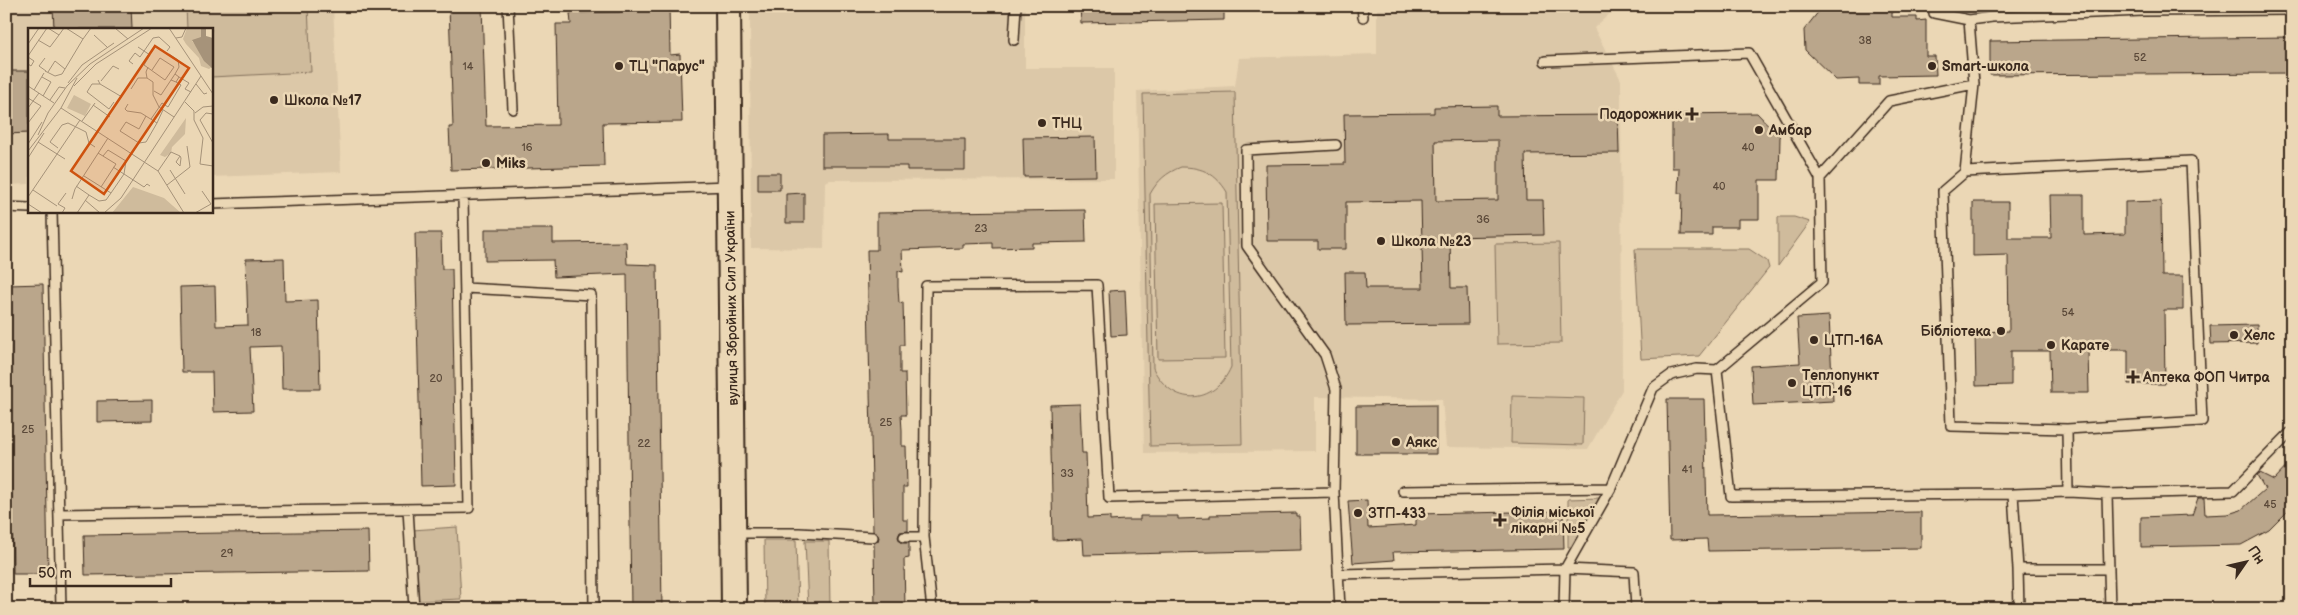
<svg xmlns="http://www.w3.org/2000/svg" width="2298" height="615" font-family="'Balsamiq Sans',sans-serif">
<style>
.built{fill:#dcc8a8}
.green{fill:#cfbb9c;stroke:#85725d;fill-rule:evenodd}
.building{fill:#baa68b;stroke:#3b2a1e;fill-rule:evenodd}
.lines{fill:none;stroke-linecap:round;stroke-linejoin:round}
.service-casing{stroke:#3b2a1e;stroke-width:12}
.tertiary-casing{stroke:#3b2a1e;stroke-width:28}
.service{stroke:#ebd7b5;stroke-width:9}
.tertiary{stroke:#ebd7b5;stroke-width:24}
.poi-dot{fill:#3b2a1e;stroke:#ebd7b5;stroke-width:2}
.labels{text-anchor:middle;stroke-width:5;stroke-linejoin:round;paint-order:stroke}
.number-label{font-size:11px;fill:#5b4939}
.poi-label{font-size:14px;font-weight:bold;fill:#3b2a1e;stroke:#ebd7b5;text-anchor:start}
.street-label{font-size:14px;fill:#3b2a1e;stroke:#ebd7b5}
.inset-road{fill:none;stroke:#a59279;stroke-width:1}
.view{fill:#ce520f;fill-opacity:0.15;stroke:#ce520f;stroke-width:2.5}
.inset-edge{fill:none;stroke:#3b2a1e;stroke-width:2.5}
</style>
<rect width="100%" height="100%" fill="#ebd7b5"/>
<filter id="ink" filterUnits="userSpaceOnUse"><feTurbulence type="fractalNoise" baseFrequency=".02" numOctaves="2"/><feDisplacementMap in="SourceGraphic" scale="10" xChannelSelector="R" yChannelSelector="G"/><feConvolveMatrix kernelMatrix="1 2 1 2 8 2 1 2 1" color-interpolation-filters="sRGB"/></filter>
<g filter="url(#ink)">
<path class="built" d="M6,6H333L341,172L211,177V29H29V184L6,185Z
M750,6H1025V68H1114V179L830,180L825,182L824,249L751,248Z
M1377,6H1618L1594,28L1621,80L1622,390L1588,449L1446,447L1442,399L1315,397V451L1144,453L1137,91L1235,86L1239,58L1377,54Z"/>
<path class="green" d="M186,6H308L311,72L211,77V29H187Z
M1716,6H1748V10L1716,9Z
M1235,92L1242,444L1150,446L1143,94ZM1181,167C1203,167 1216,174 1227,192L1231,367C1214,406 1172,407 1153,368L1150,194C1158,180 1166,173 1181,167Z
M1222,203L1225,358L1158,359L1155,204Z
M1778,217H1794L1810,222L1778,266Z
M1559,243L1561,343L1497,344L1495,244Z
M1635,249H1749L1767,261L1769,268L1699,356L1641,359Z
M1512,396L1584,398L1583,445L1511,443Z
M1600,498L1574,547H1568V499Z
M457,527L461,599L416,601L412,530Z
M764,540H796L798,609H765Z
M805,541H829L830,609H808Z"/>
<path class="building" d="M53,6H131L132,29H54Z
M449,6H482L486,126L558,125L556,24H571L570,13L620,12V6H669L670,55L680,54L682,122L603,123L604,166L451,170L449,127H453Z
M1080,6H1224V20L1081,23Z
M1823,6H1892V17H1917V21L1926,20V56H1935L1936,75L1879,76V85H1859V79L1836,80L1805,50L1804,30Z
M2289,37L2290,73L1990,75V41Z
M6,71H29V133L6,134Z
M1497,106V116L1618,115L1619,153L1525,154L1526,200H1543L1544,235L1450,237L1451,288H1467L1468,324L1346,325L1345,272H1365L1366,288H1423L1421,201L1346,202V249H1318V241H1267L1266,165L1345,164L1344,114L1434,113V107ZM1498,140V200L1436,201L1435,141Z
M1757,113L1780,137L1779,180H1759V219H1738V227H1712V235H1681L1682,193H1678L1679,168H1672V114Z
M889,134V139H965V170H907V166H822V135Z
M1095,137L1096,176L1024,177L1023,138Z
M758,173H780V190H758Z
M804,193V223H786V194Z
M2050,195H2084V235L2125,234V202L2161,201L2162,276H2183V310H2164L2165,384H2128V350H2088L2089,393H2051L2050,351H2011V385L1976,386L1975,332L2009,331L2008,255L1973,256V202H2008V238H2051Z
M1085,210L1086,242L1032,243V247L993,248V243L963,244V248L902,250L903,272L898,271V287L899,303L903,302L904,345H900V373H905L906,415H901L902,430V446H906L907,487H903V520H908V531L900,532L898,537L901,543H909V558L904,559L905,609H875L874,543L878,541L879,537L873,531L867,250H877V213Z
M485,229H553V243L626,242L627,264L657,265L662,609H631L627,274L554,277L553,260L485,261Z
M415,233H441L442,269H452L456,485L421,486Z
M284,258L285,301L318,300L320,389H282L281,346L250,347L253,411L213,412L212,372H182L180,287L215,286L216,326L248,325L246,259Z
M43,284L48,574H13L8,285Z
M1125,290L1127,335L1111,336L1109,291Z
M1829,316L1833,401L1753,405L1751,366L1800,363L1797,318Z
M2257,325V343L2211,344L2210,326Z
M1667,399H1704L1707,515L1921,512V548L1708,551L1707,539L1670,540Z
M152,400V421L97,422V401Z
M1080,404L1082,453H1086L1088,518L1110,517V521L1125,520H1140V516H1178V519L1210,518V515L1296,513V516H1300L1301,550L1084,555L1083,539L1053,540L1050,405Z
M1436,405V454H1356V406Z
M2292,461V507L2269,530L2241,545L2141,547V517L2192,515L2198,498H2204L2205,515L2228,514L2241,510L2265,489L2257,475L2260,473L2274,480Z
M1367,500L1368,528L1416,525V514L1563,511L1564,549L1393,552L1394,560L1353,563L1348,501Z
M368,531L369,571L85,575L84,535Z"/>
<g class="lines">
<defs>
<path id="service" d="M508,6L513,109
M1362,6L1363,17
M1934,6V13L1969,20
M2143,11L2292,10
M1014,40L1016,6
M1545,61L1749,53L1820,178
M1336,145L1246,150L1247,246L1325,355L1336,389L1334,492L1340,609
M1965,172L2191,161L2202,421L2067,429L1951,426L1943,191L1965,172L1974,84L1969,20L1992,17L2143,11V6
M211,204L729,186
M6,207L29,208
M52,211L61,609
M465,288L591,295L594,609
M1717,370L1731,496L2013,494
M2067,429L2068,492
M1403,491L1611,488
M2107,494L2233,491L2292,431
M408,509L414,609
M59,514L469,508L463,197
M733,533H799L873,537
M904,537H924
M2018,569L2019,609
M2108,569H2018L2013,494L2068,492L2107,494L2110,609
M1338,574L1565,569L1634,572L1636,609
M932,609L924,537L926,286L1097,285L1109,498L1334,492
M1564,609L1565,569L1611,488L1653,388L1671,375L1697,369L1717,370L1822,282L1820,178L1889,101L1974,84"/>
<path id="tertiary" d="M728,6L734,609"/>
</defs>
<use href="#service" class="service-casing"/>
<use href="#tertiary" class="tertiary-casing"/>
<use href="#service" class="service"/>
<use href="#tertiary" class="tertiary"/>
</g>
</g>
<g class="poi-dot">
<circle cx="619" cy="66" r="5"/>
<circle cx="1932" cy="66" r="5"/>
<circle cx="274" cy="100" r="5"/>
<path d="M1689.5 106.5h5v5h5v5h-5v5h-5v-5h-5v-5h5z"/>
<circle cx="1042" cy="123" r="5"/>
<circle cx="1759" cy="130" r="5"/>
<circle cx="486" cy="163" r="5"/>
<circle cx="1381" cy="241" r="5"/>
<circle cx="2001" cy="331" r="5"/>
<circle cx="2234" cy="335" r="5"/>
<circle cx="1814" cy="340" r="5"/>
<circle cx="2051" cy="345" r="5"/>
<path d="M2130.5 369.5h5v5h5v5h-5v5h-5v-5h-5v-5h5z"/>
<circle cx="1792" cy="383" r="5"/>
<circle cx="1396" cy="442" r="5"/>
<circle cx="1358" cy="513" r="5"/>
<path d="M1497.5 512.5h5v5h5v5h-5v5h-5v-5h-5v-5h5z"/>
</g>
<g class="labels">
<g class="number-label">
<text x="1865" y="44">38</text>
<text x="2140" y="61">52</text>
<text x="468" y="70">14</text>
<text x="527" y="151">16</text>
<text x="1748" y="151">40</text>
<text x="1719" y="190">40</text>
<text x="1483" y="223">36</text>
<text x="981" y="232">23</text>
<text x="2068" y="316">54</text>
<text x="256" y="336">18</text>
<text x="436" y="382">20</text>
<text x="886" y="426">25</text>
<text x="28" y="433">25</text>
<text x="644" y="447">22</text>
<text x="1687" y="473">41</text>
<text x="1067" y="477">33</text>
<text x="2270" y="508">45</text>
<text x="227" y="557">29</text>
</g>
<g class="poi-label">
<text x="629" y="71">ТЦ "Парус"</text>
<text x="1942" y="71">Smart-школа</text>
<text x="284" y="105">Школа №17</text>
<text x="1682" y="119" text-anchor="end">Подорожник</text>
<text x="1052" y="128">ТНЦ</text>
<text x="1769" y="135">Амбар</text>
<text x="496" y="168">Miks</text>
<text x="1391" y="246">Школа №23</text>
<text x="1991" y="336" text-anchor="end">Бібліотека</text>
<text x="2244" y="340">Хелс</text>
<text x="1824" y="345">ЦТП-16А</text>
<text x="2061" y="350">Карате</text>
<text x="1802" y="380">Теплопункт<tspan x="1802" dy="16">ЦТП-16</tspan></text>
<text x="2143" y="382">Аптека ФОП Читра</text>
<text x="1406" y="447">Аякс</text>
<text x="1511" y="517">Філія міської<tspan x="1511" dy="16">лікарні №5</tspan></text>
<text x="1368" y="518">ЗТП-433</text>
</g>
<g class="street-label">
<text transform="translate(731 308) rotate(-91)" y="5">вулиця Збройних Сил України</text>
</g>
</g>
<g transform="translate(28 28)">
<rect width="185" height="185" fill="#ebd7b5"/>
<path d="M159,0H173L174,10L164,13L184,39L181,41L173,38L171,30L158,16L155,11ZM46,67L63,76L57,88L39,80ZM158,90L157,106L144,119L143,125L137,129L132,127ZM105,159L136,170L153,185H84Z" fill="#cfbb9c"/>
<path d="M173,0H178V8L185,10V41L176,33L164,12L173,9Z" fill="#a6937a"/>
<path class="inset-road" d="M20,0L31,7L36,0M38,0L55,11L63,0M87,0L100,11M141,0L185,66M66,7L79,19M148,10L154,9L158,0M10,12L22,19L31,7M0,16L11,0M110,19L122,27L116,37L137,52L146,39L132,30L124,42M141,26L150,32L151,39L147,46M0,28L19,0M0,29L6,33L3,38L0,36M17,30L11,38L18,43M105,36L101,33L107,25L112,29L125,10L131,9L142,19L139,23M120,39L118,44L119,50L125,54V67L131,79L146,89M17,43L27,48L34,46L55,11M20,44L27,33L37,41M14,49L23,54L15,68M151,49L147,46L143,52L148,54L151,49L161,55L157,61L163,64M70,52L72,56H64L59,64L81,81L86,74M73,53L85,38L91,41M40,55L54,37L86,15M72,56L94,69M168,56L176,66L179,65M0,58L26,75M46,58L68,36L124,0M103,61L110,50H119M6,62L16,45M126,63L133,67L143,52M0,70L13,78L0,95M22,72L31,59L37,60M157,74L166,83V92L175,110L172,136L185,138M100,76L97,81L99,83L113,85L129,95L135,82M65,77L82,89M0,80L11,65M33,80L130,143L156,185M167,85L175,79L185,78M185,86L178,85L172,92L185,115M118,88L111,101L98,94L92,103L111,115L118,114L129,95M123,91L134,75L140,79L153,57L148,54M54,93L67,75M10,107L20,85L39,58L62,36L116,0M10,114L37,131M0,116L14,94M30,120L22,114L34,97L40,95L58,104L61,115L67,119M0,123L33,80L49,50M70,125L88,136L73,159M75,128L80,122L98,133L96,146L85,139M0,130L16,105M142,142L157,166M130,143L143,124L152,128L153,130L152,138L148,134L152,128M56,148L83,165L96,146L116,159L119,156L122,158M139,157L162,139L159,118M48,158L61,167M5,162L29,178M0,169L52,92M44,171L47,161L80,110M57,172L72,185M0,176L14,185M34,185L37,180L30,176L38,165M49,185L61,167L71,173L78,172L83,165M76,185L93,170L173,48M167,185L183,176L174,163"/>
<path class="view" d="M127,18L161,40L76,166L43,143Z"/>
<rect width="185" height="185" class="inset-edge"/>
</g>
<rect width="2298" height="615" fill="none" stroke="#ebd7b5" stroke-width="25"/>
<rect x="12" y="12" width="2273" height="590" fill="none" stroke="#3b2a1e" stroke-width="2" filter="url(#ink)"/>
<g transform="translate(2246 562) rotate(56)" stroke="#ebd7b5" stroke-width="4" paint-order="stroke">
<path d="M0-4L9 19L0 12L-9 19Z" fill="#3b2a1e"/>
<text y="-8" font-size="14" font-weight="bold" text-anchor="middle" fill="#3b2a1e">Пн</text>
</g>
<path d="M30 578v8h141v-8" fill="none" stroke="#3b2a1e" stroke-width="2.5"/>
<text x="38" y="578" font-size="15" fill="#3b2a1e" stroke="#ebd7b5" stroke-width="4" paint-order="stroke">50 m</text>
</svg>
